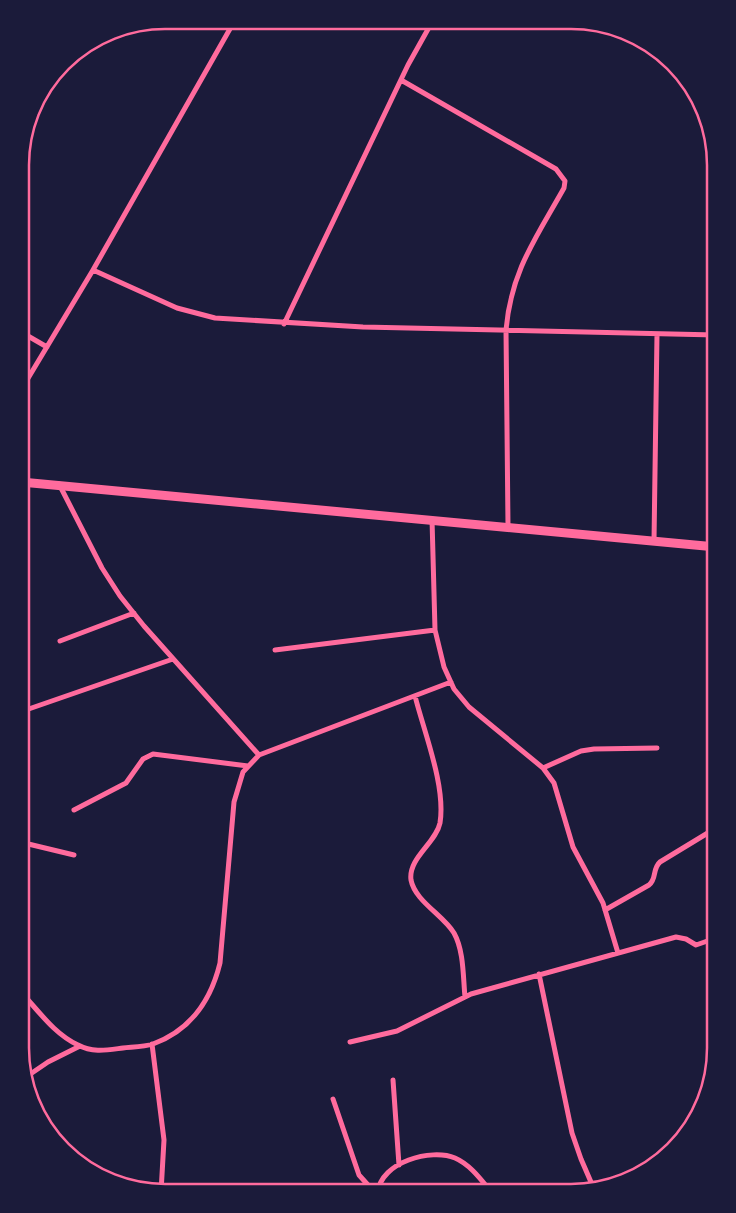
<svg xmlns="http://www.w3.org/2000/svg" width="736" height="1213" font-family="'Space Grotesk',sans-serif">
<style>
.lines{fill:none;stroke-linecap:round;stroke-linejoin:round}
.minor{stroke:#ff6b9d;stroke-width:5}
.tertiary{stroke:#ff6b9d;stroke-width:9}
.rim{fill:none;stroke:#ff6b9d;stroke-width:2.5}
</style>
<rect width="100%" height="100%" fill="#1b1b3a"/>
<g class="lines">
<path class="minor" d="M401,80L556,169L565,181L564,188C536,238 511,271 506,330L508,526
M93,270L235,20
M284,324L408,65L432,22
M21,332L47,347
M21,390L93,270L177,308L215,318L363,327L716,335
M432,519L435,630L444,667L454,689L469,707L543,768L554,783L573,847L603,903L618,953
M654,541L657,334
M60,641L134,613
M275,650L435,630
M415,696C424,732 446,786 440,823C436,843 408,858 411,880C415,901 443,915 454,933C464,951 463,977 465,997
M20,712L173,659
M20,748L27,757
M259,755L451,682
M543,768L581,751L594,749L657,748
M74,810L126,783L143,759L153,754L248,766
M20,842L74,855
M605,910L649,885C657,879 652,869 660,862L716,828
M539,974L572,1133L581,1159L594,1189
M20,991C38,1010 54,1034 78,1045C93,1053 107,1050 123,1048C132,1047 144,1047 153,1044C191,1030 211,1000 220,963L234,802L243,772L259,755L144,626L120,596L102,568L59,484
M350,1042L397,1031L471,994L676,937L686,939L696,945L716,938
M152,1044L164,1140L161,1192
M26,1077L48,1062L80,1046
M393,1080L399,1165
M333,1099L359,1175L368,1185L378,1189
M378,1192C381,1162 431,1148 455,1158C471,1165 482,1181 492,1193"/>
<path class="tertiary" d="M21,482L716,547"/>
</g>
<path d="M0 0H736V1213H0ZM165 29H571A136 136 0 0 1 707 165V1048A136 136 0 0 1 571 1184H165A136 136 0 0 1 29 1048V165A136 136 0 0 1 165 29Z" fill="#1b1b3a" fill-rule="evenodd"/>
<path class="rim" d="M165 29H571A136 136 0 0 1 707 165V1048A136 136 0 0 1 571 1184H165A136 136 0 0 1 29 1048V165A136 136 0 0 1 165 29Z"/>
</svg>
